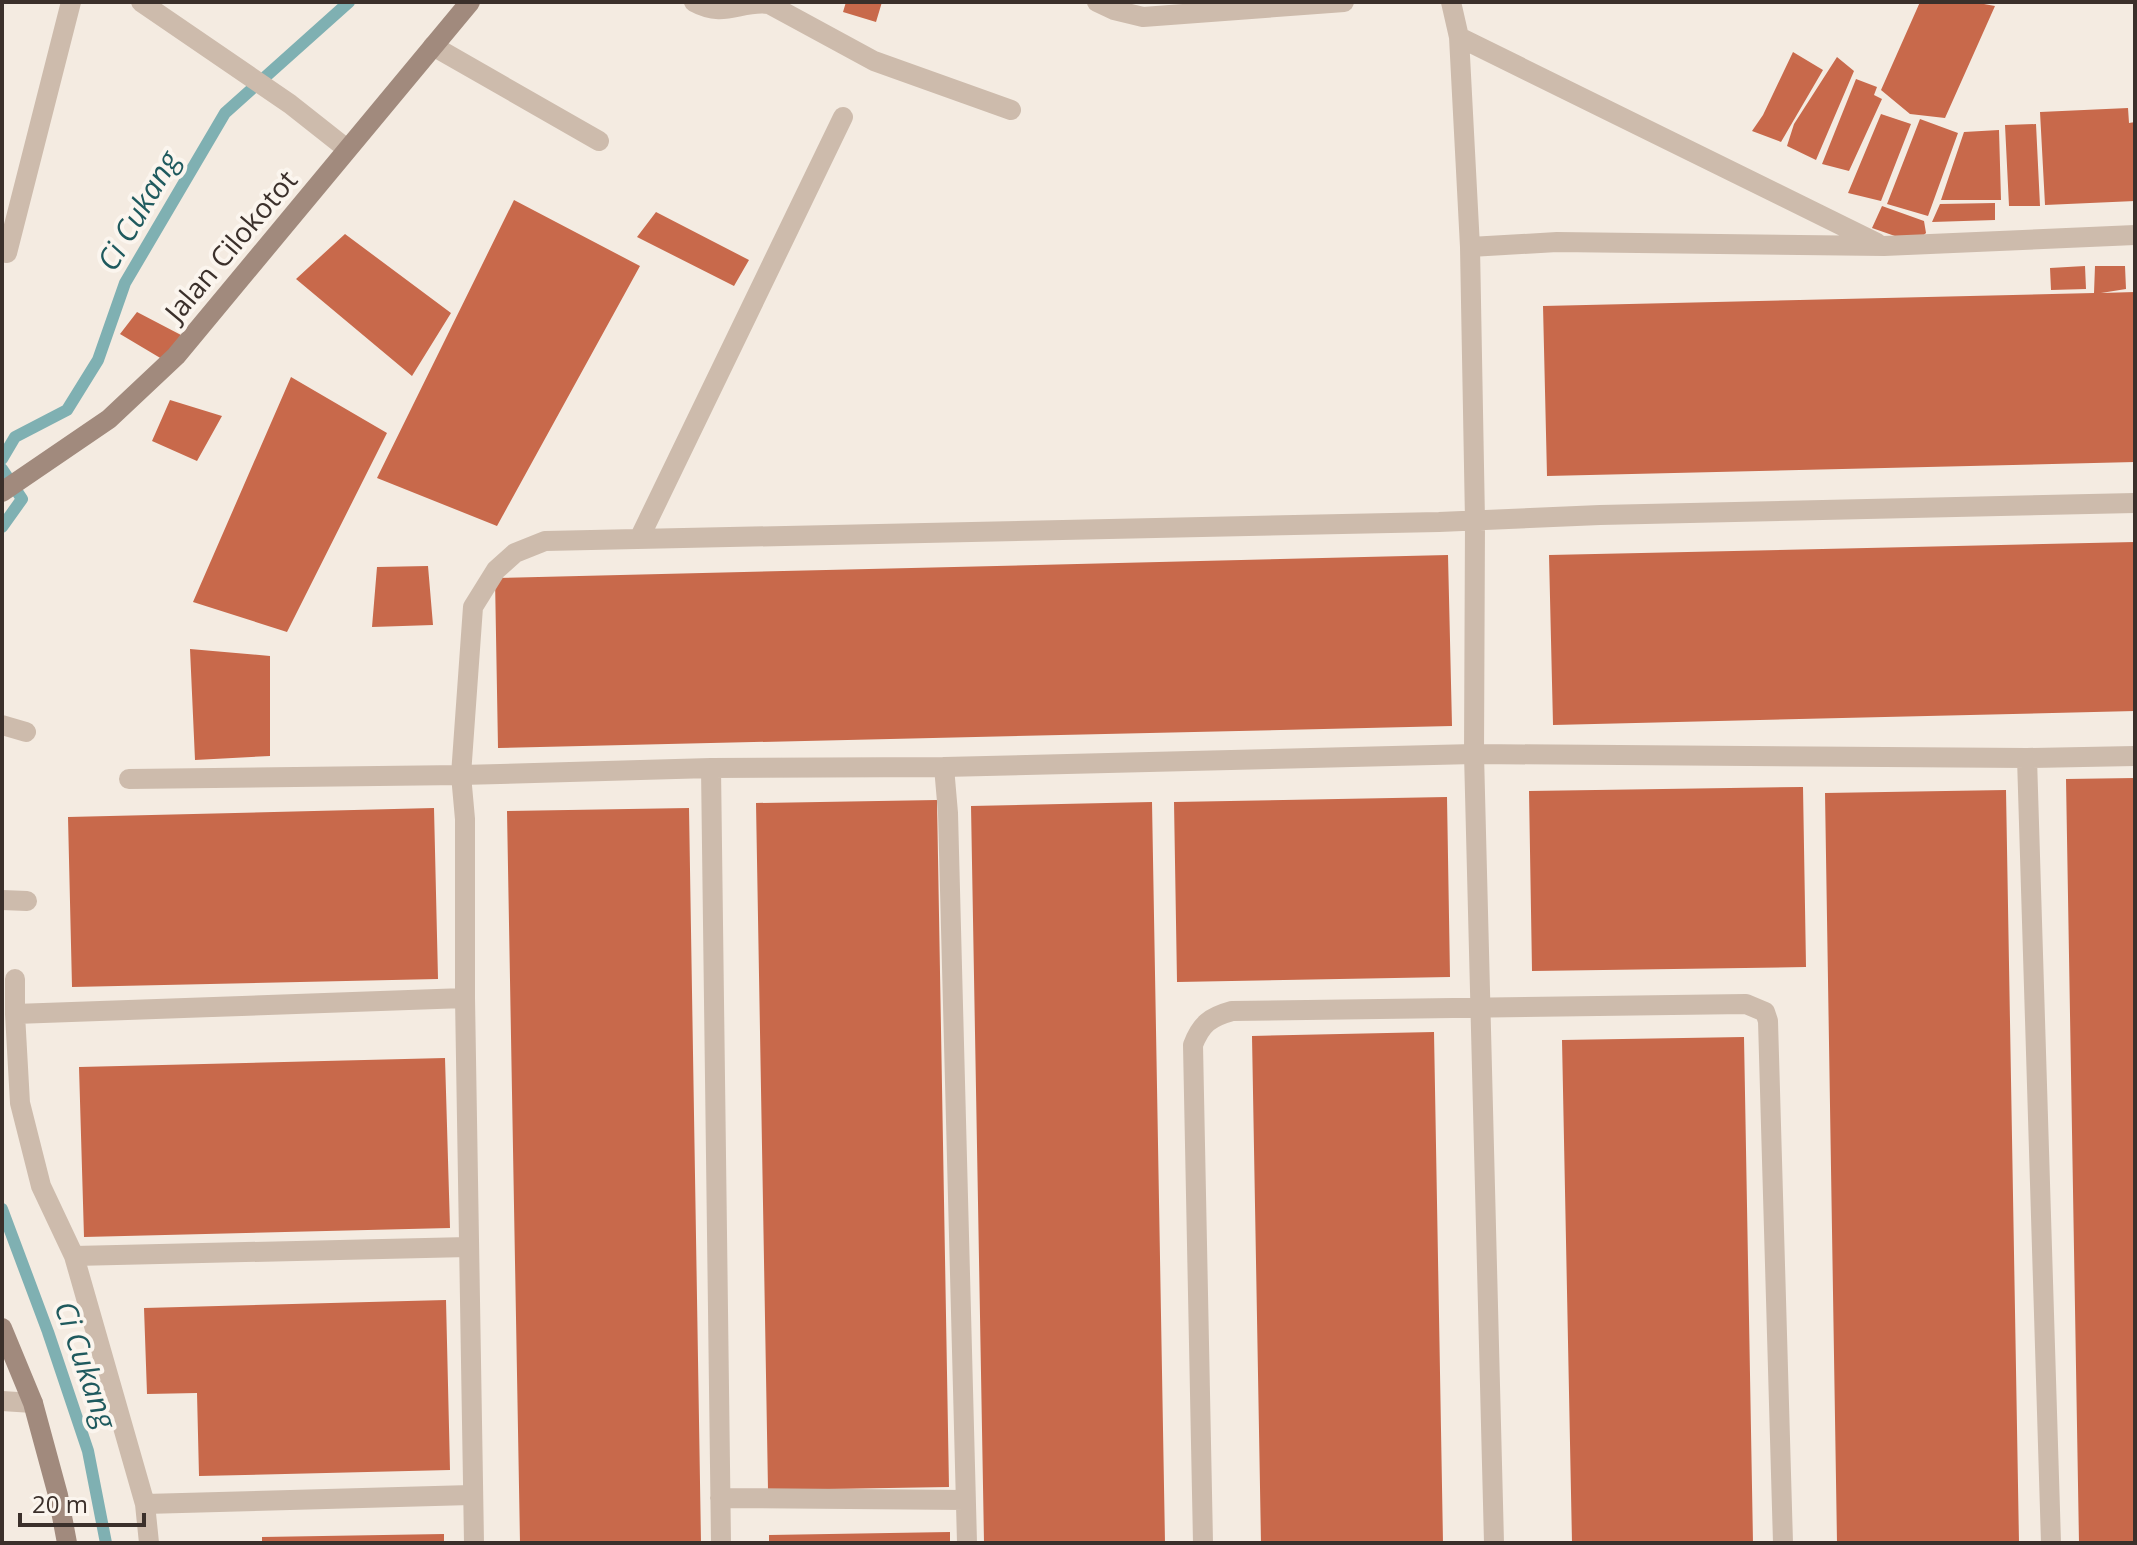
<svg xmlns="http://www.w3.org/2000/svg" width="2137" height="1545" font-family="'Open Sans',sans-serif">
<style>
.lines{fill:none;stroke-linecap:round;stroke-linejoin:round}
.stream{stroke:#7fb0b2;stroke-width:12}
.building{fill:#c8694b}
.street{stroke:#cdbbac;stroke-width:20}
.secondary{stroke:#a18a7d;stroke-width:20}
.labels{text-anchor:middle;stroke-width:8;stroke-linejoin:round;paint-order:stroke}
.street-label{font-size:28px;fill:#3b302b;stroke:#fbf5ee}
.water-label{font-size:30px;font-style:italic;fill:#1f5a5e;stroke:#fbf5ee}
</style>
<rect width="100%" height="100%" fill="#f4ebe1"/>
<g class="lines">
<path class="stream" d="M2,459L15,437L67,410L98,360L125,283L225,113L349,2
M2,469L22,499L2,527
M2,1209L48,1332L88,1451L106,1543"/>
</g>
<path class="building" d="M846,2H882L876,22L843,12Z
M1920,2H1973L1995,6L1945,118L1910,114L1881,90Z
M1793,52L1823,70L1781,142L1752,131L1763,115Z
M1837,57L1854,71L1816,160L1787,146L1794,124Z
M1856,79L1877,87L1874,95L1882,99L1849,171L1822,164Z
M2128,108L2129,123L2135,122V201L2045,205L2040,112Z
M1881,114L1911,124L1881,201L1848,193Z
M1920,119L1958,133L1928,216L1887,204Z
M2036,124L2040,206H2009L2005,125Z
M1999,130L2001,200H1941L1964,132Z
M514,200L640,266L497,526L377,478Z
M1995,203V220L1932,222L1940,204Z
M1882,206L1924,221L1926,233L1915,243L1872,228Z
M656,212L749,260L734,286L637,237Z
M345,234L451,313L412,376L296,279Z
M2085,266L2086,289L2051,290L2050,268Z
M2095,266H2125L2126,289L2101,293L2135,292V462L1547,476L1543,306L2094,293Z
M137,312L181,335L162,359L120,334Z
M291,377L387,433L287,632L193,602Z
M170,400L222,416L197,461L152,441Z
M2135,542V711L1553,725L1549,555Z
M1448,555L1452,726L498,748L495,578Z
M428,566L433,625L372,627L377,567Z
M190,649L270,656V756L195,760Z
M2135,778V1543H2079L2066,779Z
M1803,787L1806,967L1532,971L1529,791Z
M2006,790L2019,1543H1837L1825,793Z
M1447,797L1450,977L1177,982L1174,802Z
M937,800L949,1487L768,1490L756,803Z
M1152,802L1165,1543H984L971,806Z
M434,808L438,979L72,987L68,817Z
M689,808L701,1543H520L507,811Z
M1434,1032L1443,1543H1261L1252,1036Z
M1744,1037L1753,1543H1572L1562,1040Z
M445,1058L450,1228L84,1237L79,1067Z
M446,1300L450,1470L199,1476L197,1393L147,1394L144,1308Z
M950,1532V1543H769V1535Z
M444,1534V1543H262V1537Z"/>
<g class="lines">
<path class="street" d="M141,2L290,104L347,149
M694,2C725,19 740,0 769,4L874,61L1011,110
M1097,2L1114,10L1143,17L1344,2
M1451,2L1459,37L1470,247L1475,521L1474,754L1494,1543
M1459,37L1877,243
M433,46L599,141
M1470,247L1557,242L1884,246L2135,235
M7,253L71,2
M639,539L843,117
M2,725L26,732
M2027,758L2051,1543
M944,767L948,813L967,1543
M711,768L721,1543
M129,779L461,775L711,768L944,767L1474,754L2027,758L2135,756
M2,900L27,901
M15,1014V979
M74,1256L468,1247
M2,1401L33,1403
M720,1498L965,1500
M145,1504L471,1495
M149,1543L145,1504L74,1256L41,1186L20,1103L15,1014L465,998
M474,1543L465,998V819L461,775L473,607L496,570L515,553L545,541L1439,522L1600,515L2135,503
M1203,1543L1193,1045C1201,1024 1210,1017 1232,1011L1746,1004L1765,1012L1768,1021L1783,1543"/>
<path class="secondary" d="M2,492L109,419L176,356L470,2
M2,1328L33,1403L58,1495L67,1543"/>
</g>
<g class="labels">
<g class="street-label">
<text transform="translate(231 246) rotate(-50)" y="10">Jalan Cilokotot</text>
</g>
<g class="water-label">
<text transform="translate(139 211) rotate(-60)" y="10">Ci Cukang</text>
<text transform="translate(85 1365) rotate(71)" y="10">Ci Cukang</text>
</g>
</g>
<rect width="2137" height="1545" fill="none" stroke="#3b302b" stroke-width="8"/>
<path d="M20 1513v12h124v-12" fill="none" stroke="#3b302b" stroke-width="4"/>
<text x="32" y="1513" font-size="24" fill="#3b302b" stroke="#fbf5ee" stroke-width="6" paint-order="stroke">20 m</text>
</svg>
